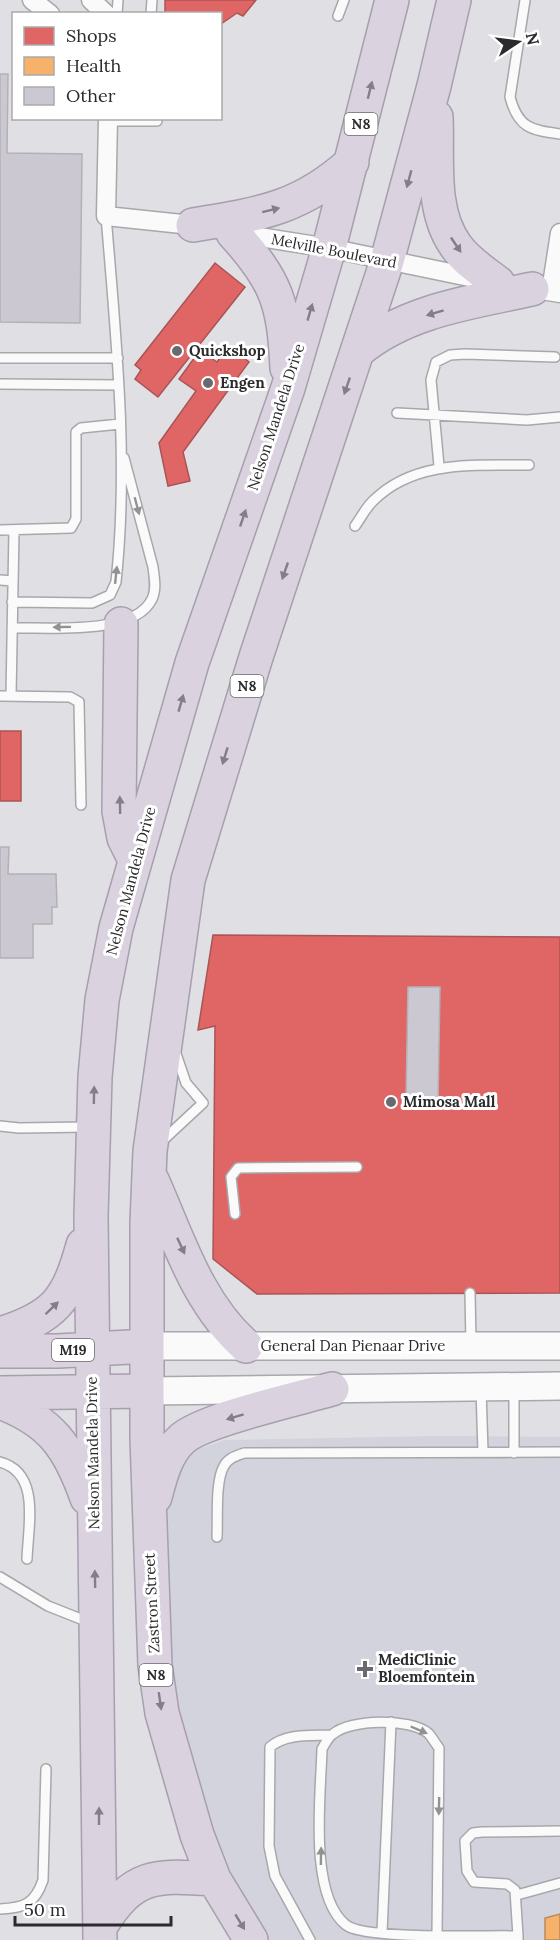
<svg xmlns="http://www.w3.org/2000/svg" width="560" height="1940" font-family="Lora,serif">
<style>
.built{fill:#d3d3de}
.shops{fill:#e06666;stroke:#aa5455;stroke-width:1.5}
.health{fill:#f6b26b;stroke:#b98a59;stroke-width:1.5}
.building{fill:#ccc8d1;stroke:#b2b1b5;stroke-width:1.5}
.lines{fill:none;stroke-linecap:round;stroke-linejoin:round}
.lane-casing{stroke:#a8a8ab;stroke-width:12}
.street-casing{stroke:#a8a8ab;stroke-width:21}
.secondary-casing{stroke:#a8a8ab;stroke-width:30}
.highway-casing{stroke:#a79eae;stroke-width:36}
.lane{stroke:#fafafb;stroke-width:9}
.street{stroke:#fafafb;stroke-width:18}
.secondary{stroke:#fafafb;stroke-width:27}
.highway{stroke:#dbd2e0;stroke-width:33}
.oneway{fill:#837e87}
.oneway2{fill:#929294}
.poi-dot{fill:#6a6a6e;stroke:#fff;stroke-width:2}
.labels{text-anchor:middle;stroke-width:6;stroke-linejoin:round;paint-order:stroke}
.shield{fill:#fff;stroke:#6b6b6d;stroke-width:1.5}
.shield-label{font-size:14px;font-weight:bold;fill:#2b2b2e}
.street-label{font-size:15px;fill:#2b2b2e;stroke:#fff}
.poi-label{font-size:15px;font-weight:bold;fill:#2b2b2e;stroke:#fff;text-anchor:start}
</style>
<rect width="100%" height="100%" fill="#dfdfe4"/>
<path class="built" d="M436,1436L560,1437V1940H265L240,1896L206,1820L175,1716L166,1622V1512L171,1479L193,1451L225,1440Z"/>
<path class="shops" d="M165,0H256L243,16L237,13L221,24L220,14H165Z
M215,263L245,287L158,397L135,379L141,370L135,365Z
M228,346L249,362L183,452L190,481L168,486L159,443L196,391L179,379L200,350L217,362Z
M0,731H21V801H0Z
M213,935L560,937V1293L257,1294L213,1259L215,1026L198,1030Z"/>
<path class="health" d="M560,1914V1940H545V1918Z"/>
<path class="building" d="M0,74H8L7,153L82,154L80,323L0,322Z
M0,847H9L8,874H56L57,907H52V924H33V958H0Z
M408,987H440L438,1102L406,1101Z"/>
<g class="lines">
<defs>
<path id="lane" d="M525,0L510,97C518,128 531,130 560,134
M117,14L118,0
M151,14L152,0
M338,16L344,0
M108,121H157
M0,358H118
M0,384L118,385
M397,413L527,420L560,417
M439,466L431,380L436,362L450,355L465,354L555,357
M355,526C361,518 366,507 374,500C416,459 476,466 529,465
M0,530L71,528L76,519V432L81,428L120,424
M0,580L13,581
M12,602L92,603L110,595L116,582C129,461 116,337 106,216
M12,628C46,627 135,636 152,599C157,589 154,577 153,567L124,458
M0,696L70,697L79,702L81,805
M11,696L14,530
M0,1126L19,1128L88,1127
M160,1143L203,1103L186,1083L176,1054
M235,1214L231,1177L238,1168L357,1167
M470,1293L471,1343
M481,1389L483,1452
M514,1453V1389
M0,1462C41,1473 28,1526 27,1559
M217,1537C218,1519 215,1481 224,1466C228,1458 236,1456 244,1453L560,1452
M0,1577L48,1606L91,1623
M517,1895L560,1883
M0,1909C24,1908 35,1904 43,1880L46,1769
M382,1933L391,1722
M437,1934L439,1748C435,1743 432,1737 428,1733C409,1718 351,1719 333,1734C328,1737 325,1744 322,1749C321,1793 308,1895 346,1925C365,1940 488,1935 518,1936V1940
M518,1936L515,1890L507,1884L474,1882L467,1871L465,1841L473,1833L482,1832L560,1831
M310,1940L275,1876L269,1846L270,1747C286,1733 311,1736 331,1735"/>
<path id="street" d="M32,0L50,14
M91,0L106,14
M108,118L106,216L201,226
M234,233L329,248L484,280
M523,287L560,293
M551,291L560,233"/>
<path id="secondary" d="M147,1346H560
M147,1391L560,1386"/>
<path id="highway" d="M436,117C438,158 430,211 456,246C466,261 484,272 498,283
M193,225C260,214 300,209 352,162
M233,233C277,281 284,304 287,368
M359,350C407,310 473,302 532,289
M121,624L119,811L124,838L135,860
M152,1180C178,1238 197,1303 246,1346
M0,1334C55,1317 68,1300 83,1245
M0,1351H58L147,1346
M0,1393L147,1391
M0,1402C51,1421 69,1447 87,1498
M155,1497C160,1478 166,1453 182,1439C202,1420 301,1398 332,1389
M100,1927C133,1873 155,1875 214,1879
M100,1940L91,1216L95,1077L102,1000L116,928L192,663L288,388L329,248L392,0
M251,1940L214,1879L197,1835L162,1713L155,1665L147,1438V1223L150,1151L188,880L256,657L387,261L434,86L454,0"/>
</defs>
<use href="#lane" class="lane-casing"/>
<use href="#street" class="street-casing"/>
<use href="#secondary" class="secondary-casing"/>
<use href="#highway" class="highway-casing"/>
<use href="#lane" class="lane"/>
<use href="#street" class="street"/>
<use href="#secondary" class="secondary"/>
<use href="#highway" class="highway"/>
</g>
<defs><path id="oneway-solid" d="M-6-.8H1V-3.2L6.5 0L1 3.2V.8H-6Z" transform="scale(1.5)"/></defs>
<g class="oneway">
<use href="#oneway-solid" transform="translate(370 90) rotate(-76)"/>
<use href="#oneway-solid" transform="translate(409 179) rotate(105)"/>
<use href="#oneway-solid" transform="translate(271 210) rotate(-14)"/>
<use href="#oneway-solid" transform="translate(456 245) rotate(56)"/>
<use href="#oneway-solid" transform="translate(310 312) rotate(-74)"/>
<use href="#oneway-solid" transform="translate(435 313) rotate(163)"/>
<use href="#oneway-solid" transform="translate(347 386) rotate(109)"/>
<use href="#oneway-solid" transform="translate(243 518) rotate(-71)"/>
<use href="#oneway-solid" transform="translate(285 571) rotate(109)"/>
<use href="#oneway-solid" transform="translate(181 703) rotate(-74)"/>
<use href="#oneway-solid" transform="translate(225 756) rotate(107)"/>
<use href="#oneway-solid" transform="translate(120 805) rotate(-91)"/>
<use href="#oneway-solid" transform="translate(94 1095) rotate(-89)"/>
<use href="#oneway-solid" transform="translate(181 1246) rotate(65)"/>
<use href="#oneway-solid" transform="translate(52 1308) rotate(-44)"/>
<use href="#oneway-solid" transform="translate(235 1417) rotate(163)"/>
<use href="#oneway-solid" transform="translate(95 1579) rotate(-91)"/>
<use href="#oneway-solid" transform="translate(160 1701) rotate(82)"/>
<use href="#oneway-solid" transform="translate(99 1816) rotate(-90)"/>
<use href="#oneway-solid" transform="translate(240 1922) rotate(59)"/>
</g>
<g class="oneway2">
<use href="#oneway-solid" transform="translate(137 506) rotate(75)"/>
<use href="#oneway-solid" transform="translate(116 575) rotate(-84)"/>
<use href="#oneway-solid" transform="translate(62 627) rotate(179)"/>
<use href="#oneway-solid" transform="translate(419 1730) rotate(23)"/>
<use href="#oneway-solid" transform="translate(439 1806) rotate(91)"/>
<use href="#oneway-solid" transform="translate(321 1856) rotate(-89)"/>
</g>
<g class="poi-dot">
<circle cx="177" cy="351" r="6"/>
<circle cx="208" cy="383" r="6"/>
<circle cx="391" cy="1102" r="6"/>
<path d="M362 1660h6v6h6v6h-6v6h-6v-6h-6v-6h6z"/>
</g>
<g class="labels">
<g class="shield">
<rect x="344.5" y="113" width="33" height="22" rx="4.5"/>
<rect x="230.5" y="675" width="33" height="22" rx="4.5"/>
<rect x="52" y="1339" width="42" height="22" rx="4.5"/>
<rect x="139.5" y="1664" width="33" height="22" rx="4.5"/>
</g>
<g class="shield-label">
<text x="361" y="129">N8</text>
<text x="247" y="691">N8</text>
<text x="73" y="1355">M19</text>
<text x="156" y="1680">N8</text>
</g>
<g class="street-label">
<text transform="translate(334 251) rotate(11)" y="5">Melville Boulevard</text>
<text transform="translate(276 417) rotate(-72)" y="5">Nelson Mandela Drive</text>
<text transform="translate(131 881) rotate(-75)" y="5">Nelson Mandela Drive</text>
<text x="353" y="1351">General Dan Pienaar Drive</text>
<text transform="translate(93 1453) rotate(-91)" y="5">Nelson Mandela Drive</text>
<text transform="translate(152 1603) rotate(-93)" y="5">Zastron Street</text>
</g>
<g class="poi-label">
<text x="189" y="356">Quickshop</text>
<text x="220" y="388">Engen</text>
<text x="403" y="1107">Mimosa Mall</text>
<text x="378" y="1665">MediClinic<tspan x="378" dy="17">Bloemfontein</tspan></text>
</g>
</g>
<rect x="12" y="12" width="210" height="108" fill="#ffffff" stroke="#aaaaab" stroke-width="1.5"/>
<rect x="24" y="27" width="30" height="18" fill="#e06666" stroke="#aaaaab" stroke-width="1.5"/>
<text x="66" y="42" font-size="18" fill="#2b2b2e">Shops</text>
<rect x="24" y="57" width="30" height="18" fill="#f6b26b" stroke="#aaaaab" stroke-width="1.5"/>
<text x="66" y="72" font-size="18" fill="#2b2b2e">Health</text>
<rect x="24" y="87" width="30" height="18" fill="#ccc8d1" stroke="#aaaaab" stroke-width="1.5"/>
<text x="66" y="102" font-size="18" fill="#2b2b2e">Other</text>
<g transform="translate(518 42) rotate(77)" stroke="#ffffff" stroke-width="4.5" paint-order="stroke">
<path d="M0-4.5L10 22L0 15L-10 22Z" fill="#2b2b2e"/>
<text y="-9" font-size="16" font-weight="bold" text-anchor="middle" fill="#2b2b2e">N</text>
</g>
<path d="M15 1916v9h156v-9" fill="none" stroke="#2b2b2e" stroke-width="3"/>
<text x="24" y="1916" font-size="18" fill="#2b2b2e" stroke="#ffffff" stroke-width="4.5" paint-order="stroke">50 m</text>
</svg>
